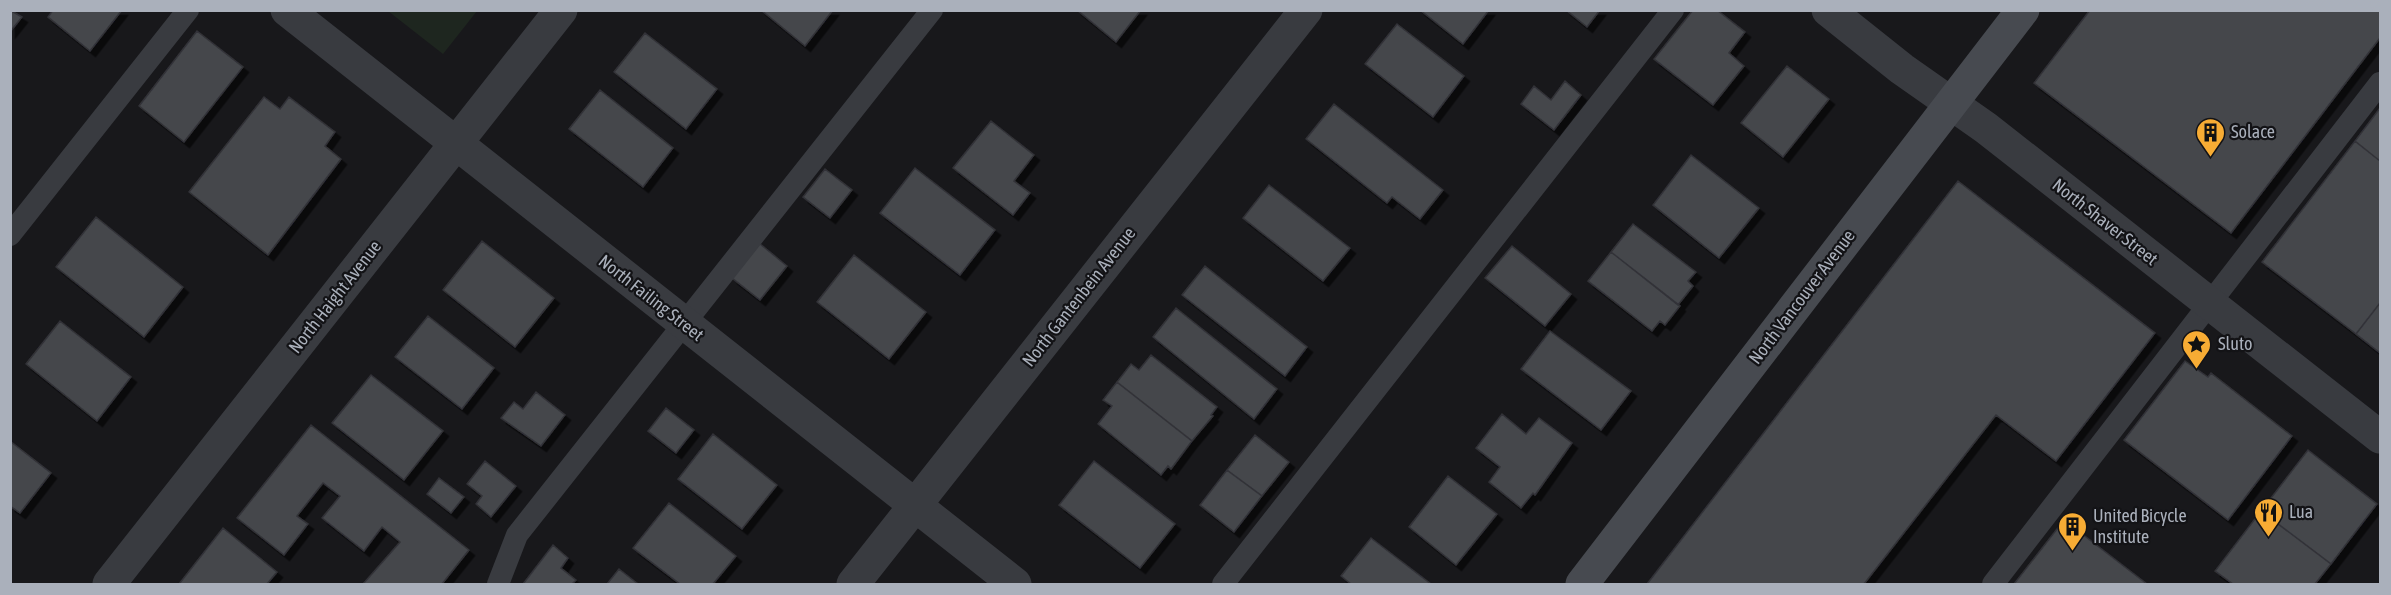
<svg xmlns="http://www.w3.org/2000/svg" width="2391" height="595" font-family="'Asap Condensed',sans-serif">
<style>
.green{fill:#1e261f}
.building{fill:#44464b;stroke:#323237;stroke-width:1.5;filter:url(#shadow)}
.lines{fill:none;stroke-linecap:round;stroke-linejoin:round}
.lane{stroke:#393b40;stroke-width:22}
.street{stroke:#393b40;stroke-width:33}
.secondary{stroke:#474a50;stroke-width:33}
.labels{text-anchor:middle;stroke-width:4.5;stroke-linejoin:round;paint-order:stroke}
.poi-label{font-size:18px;fill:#aab0bb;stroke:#131316;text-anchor:start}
.street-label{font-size:18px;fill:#aab0bb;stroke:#131316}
</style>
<defs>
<filter id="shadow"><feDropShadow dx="5.5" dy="5.5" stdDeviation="0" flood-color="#0009"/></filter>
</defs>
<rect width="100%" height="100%" fill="#18181b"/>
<path class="green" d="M388,11H477L443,54Z"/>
<path class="building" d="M10,10L22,17L10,32Z
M53,10H122L90,51L48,17Z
M761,10H833L805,46Z
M1077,10H1141L1116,42Z
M1420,10H1489L1463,44Z
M1566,10H1600L1587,27Z
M1693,10H1717L1745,32L1729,53L1744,66L1713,105L1654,59Z
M2090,10H2380V38L2231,233L2034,83Z
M1397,24L1464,76L1433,117L1365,64Z
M197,31L243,67L184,142L139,106Z
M645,33L717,89L686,129L614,72Z
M1787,66L1829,99L1783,157L1741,123Z
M1565,81L1581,95L1554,130L1521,104L1534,86L1551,100Z
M600,90L673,148L643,187L569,129Z
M264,97L280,109L289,97L335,132L325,146L341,159L268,255L189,192Z
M1334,104L1443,190L1420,219L1392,197L1387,203L1306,139Z
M2380,108V161L2355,141Z
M991,121L1034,155L1014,181L1030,193L1013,215L953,168Z
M2355,141L2380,161V303L2356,334L2262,262Z
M1691,155L1759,208L1719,258L1653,205Z
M915,168L995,230L960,275L880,213Z
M825,169L852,190L830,218L803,197Z
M1958,181L2155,333L2056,461L1996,415L1864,584H1647Z
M1269,185L1350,248L1323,281L1243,218Z
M96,217L183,287L144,337L56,267Z
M1633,224L1696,272L1688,281L1693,286L1678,305L1611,252Z
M482,241L554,298L515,347L443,290Z
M759,243L787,266L760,300L732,278Z
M1512,246L1571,294L1545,326L1485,278Z
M1611,252L1680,306L1665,325L1660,321L1652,331L1588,281Z
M854,255L926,312L889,359L817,302Z
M1205,266L1307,347L1285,376L1182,295Z
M2380,303V353L2356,334Z
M1176,308L1277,389L1254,419L1153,337Z
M428,316L494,368L462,409L395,357Z
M60,321L131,377L97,421L26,364Z
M1550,331L1631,391L1601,430L1521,369Z
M1151,355L1217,407L1211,415L1213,416L1192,441L1117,382L1131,364L1139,370Z
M2185,361L2208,377L2211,373L2292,436L2228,520L2124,440Z
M371,375L443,431L404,480L332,423Z
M1117,382L1192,441L1171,469L1168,466L1161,475L1098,424L1112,406L1103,400Z
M536,392L565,415L541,446L501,418L514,402L523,409Z
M666,408L694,430L676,453L648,431Z
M1502,414L1526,434L1539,418L1572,443L1535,495L1533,493L1521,508L1489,482L1500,467L1476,448Z
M311,425L469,550L442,584H363L400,542L382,527L364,551L322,518L340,496L323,483L297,516L308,524L284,555L237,518Z
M713,434L777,485L742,529L678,479Z
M1255,435L1289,462L1262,496L1227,470Z
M10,441L51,473L20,513L10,506Z
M2308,450L2377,504L2331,564L2261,511Z
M485,461L516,486L491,517L476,504L482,496L467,484Z
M1094,461L1175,524L1140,568L1059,505Z
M1227,470L1262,496L1234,532L1200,505Z
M1448,476L1497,514L1456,565L1409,527Z
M439,478L464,497L451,513L427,494Z
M669,503L736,556L713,584H680L633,548Z
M2261,511L2331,564L2315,584H2233L2215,571Z
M2064,520L2147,584H2014Z
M223,528L277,572L267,584H179Z
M1371,538L1431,584H1351L1341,576Z
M553,545L568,558L561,568L576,580L572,584H523Z
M619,569L638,584H607Z"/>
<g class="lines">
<path class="lane" d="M10,235L188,10
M498,584L517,535L932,10
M1223,584L1673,10
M1993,584L2380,83"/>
<path class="street" d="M287,10L1015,584
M1828,10L1902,69L1986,128L2380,437
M109,584L561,10
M853,584L1306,10"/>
<path class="secondary" d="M1582,584L2023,10"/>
</g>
<defs>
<symbol id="building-pin" viewBox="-11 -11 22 30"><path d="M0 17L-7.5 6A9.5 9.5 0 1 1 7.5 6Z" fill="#f7ac34" stroke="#131316"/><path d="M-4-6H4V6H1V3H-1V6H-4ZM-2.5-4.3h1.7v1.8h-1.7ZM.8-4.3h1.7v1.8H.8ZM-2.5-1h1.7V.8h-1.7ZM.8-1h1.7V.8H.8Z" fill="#111"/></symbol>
<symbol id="sight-pin" viewBox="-11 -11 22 30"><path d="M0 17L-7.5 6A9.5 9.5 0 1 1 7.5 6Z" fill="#f7ac34" stroke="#131316"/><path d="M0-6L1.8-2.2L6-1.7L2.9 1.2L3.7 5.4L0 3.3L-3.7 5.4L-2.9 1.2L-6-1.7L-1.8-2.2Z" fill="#111"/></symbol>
<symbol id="restaurant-pin" viewBox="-11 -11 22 30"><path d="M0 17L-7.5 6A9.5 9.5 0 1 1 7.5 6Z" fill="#f7ac34" stroke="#131316"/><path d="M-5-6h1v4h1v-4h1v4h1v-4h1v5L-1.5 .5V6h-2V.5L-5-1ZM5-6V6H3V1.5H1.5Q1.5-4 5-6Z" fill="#111"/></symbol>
</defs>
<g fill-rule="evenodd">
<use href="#building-pin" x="2194" y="116" width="33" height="45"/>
<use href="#sight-pin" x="2180" y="328" width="33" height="45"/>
<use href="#restaurant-pin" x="2252" y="496" width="33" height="45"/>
<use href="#building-pin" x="2056" y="510" width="33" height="45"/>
</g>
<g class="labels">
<g class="poi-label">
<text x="2231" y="138">Solace</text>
<text x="2218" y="350">Sluto</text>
<text x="2289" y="518">Lua</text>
<text x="2093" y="522">United Bicycle<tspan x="2093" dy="21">Institute</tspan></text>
</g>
<g class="street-label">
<text transform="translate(2105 222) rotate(38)" y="6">North Shaver Street</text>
<text transform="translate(335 297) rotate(-52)" y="6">North Haight Avenue</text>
<text transform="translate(1079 297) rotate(-52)" y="6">North Gantenbein Avenue</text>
<text transform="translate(1802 297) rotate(-53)" y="6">North Vancouver Avenue</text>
<text transform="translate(651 298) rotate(38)" y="6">North Failing Street</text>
</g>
</g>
<rect width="2391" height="595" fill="none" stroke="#aab0bb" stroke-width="24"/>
</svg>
